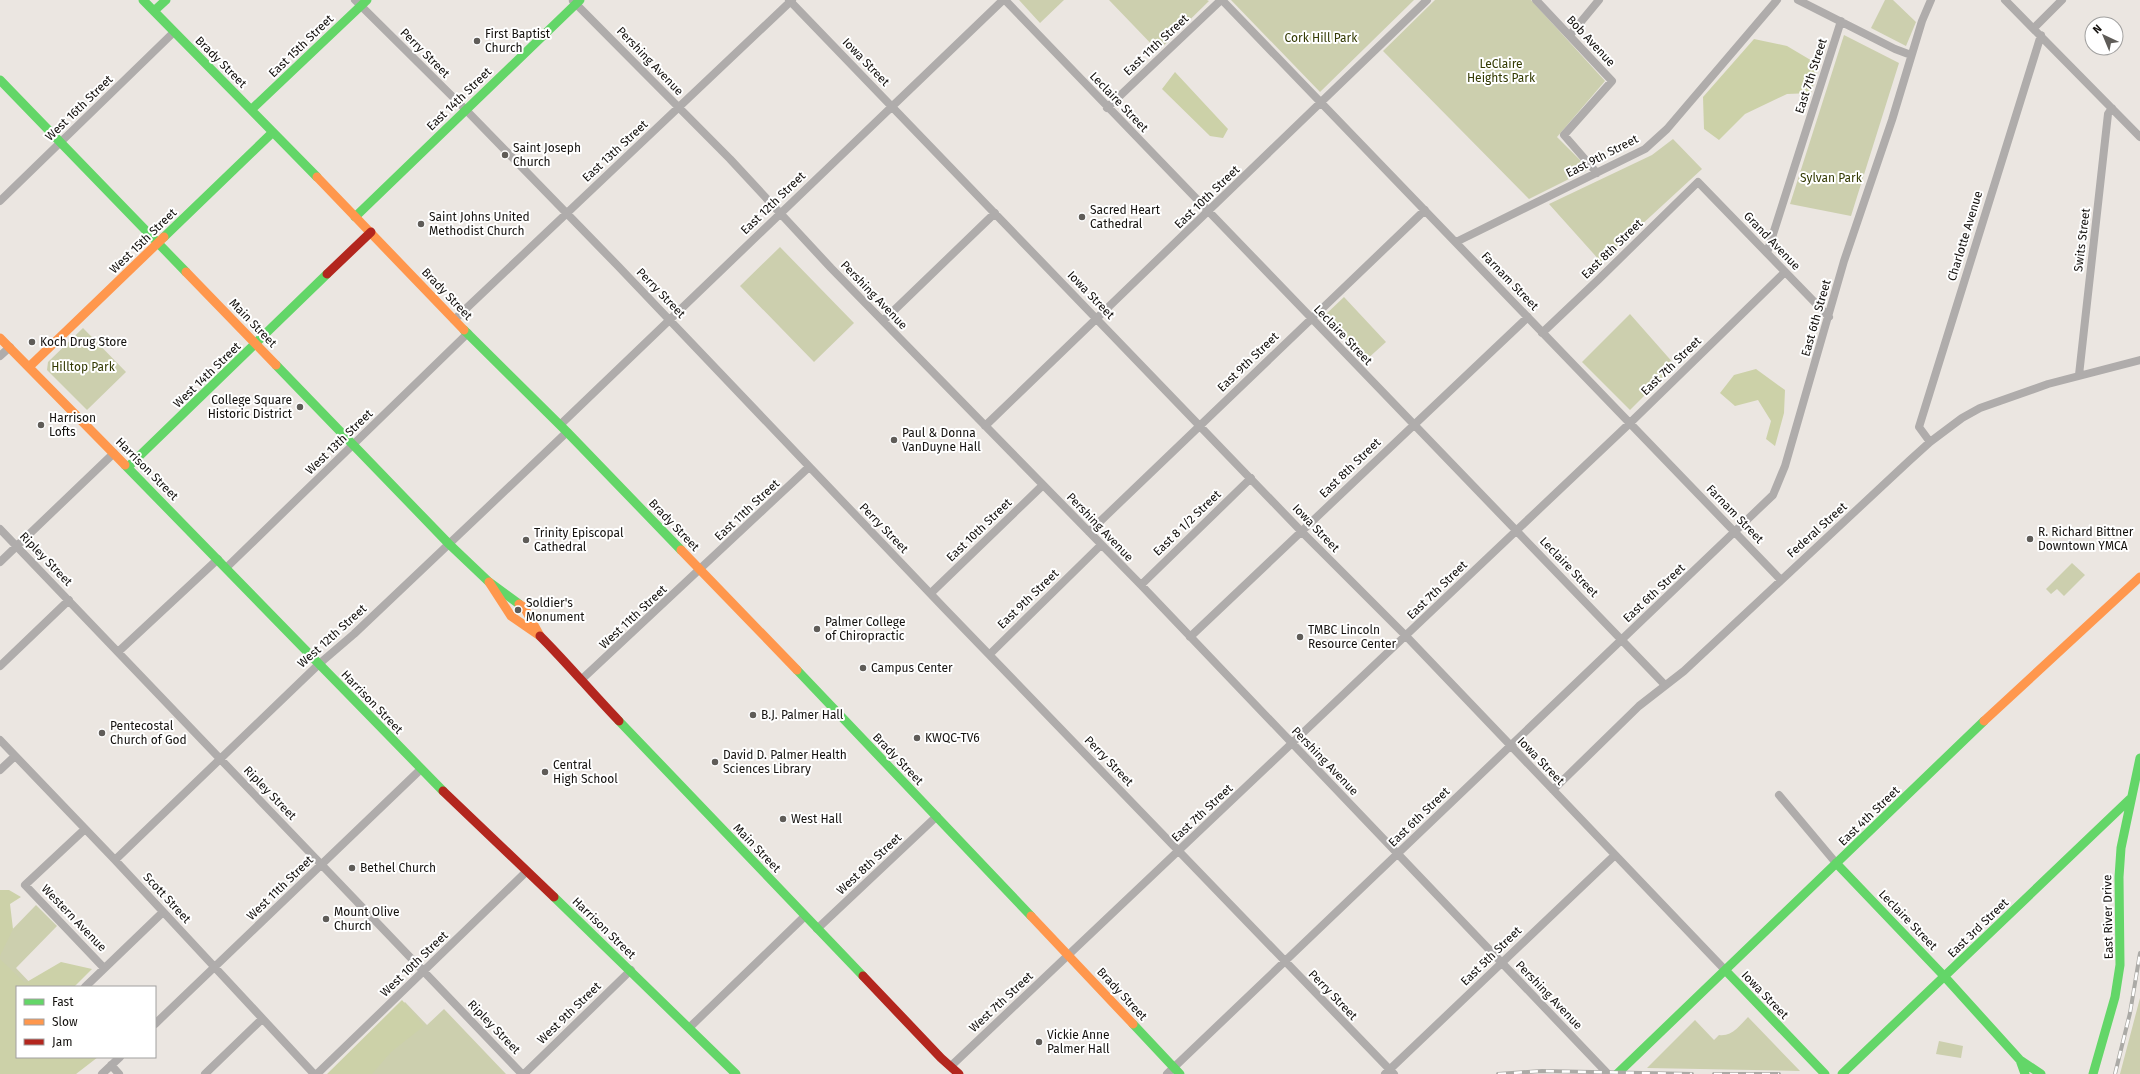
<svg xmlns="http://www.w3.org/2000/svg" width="2140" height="1074" font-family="'Fira Sans',sans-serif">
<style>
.green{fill:#cccfae}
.forest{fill:#ccd1a8}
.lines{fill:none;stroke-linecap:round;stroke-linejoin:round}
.street{stroke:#afacab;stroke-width:8}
.fast{stroke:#63d668;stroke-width:9}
.slow{stroke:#ff974d;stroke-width:9}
.jam{stroke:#b3261e;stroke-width:9}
.rail-casing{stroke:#abaaa6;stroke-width:4}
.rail{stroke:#fff;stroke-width:2.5;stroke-dasharray:8;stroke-linecap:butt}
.poi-dot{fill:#5f5c58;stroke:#fff;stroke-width:1.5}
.labels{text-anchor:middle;stroke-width:4;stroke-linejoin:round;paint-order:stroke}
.poi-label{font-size:12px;fill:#14110e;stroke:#fff;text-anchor:start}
.park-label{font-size:12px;fill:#333a03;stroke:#fff}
.street-label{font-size:12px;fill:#14110e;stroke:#fff}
</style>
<rect width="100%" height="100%" fill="#ebe6e1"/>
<path class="green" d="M1019,0H1064L1040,23Z
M1109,0H1207L1209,1L1158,51Z
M1231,0H1414L1320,92Z
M1435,0H1531L1605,81L1557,137L1589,169L1529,199L1383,51Z
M1885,0H1893L1916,22L1906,46L1871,28Z
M1844,35L1899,63L1851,216L1790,204Z
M1673,139L1702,169L1601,262L1549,204L1652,155Z
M780,247L854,323L814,362L740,286Z
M1344,297L1386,342L1365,361L1324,316Z
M1630,314L1675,365L1630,410L1582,362Z
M83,328L126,372L87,410L47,370L48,362Z
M2072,563L2085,575L2064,596L2057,589L2051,594L2046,589Z
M36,905L57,926L16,968L34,987H17L0,1026V932L5,937Z
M2140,998V1074H2120Z
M405,1002L427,1025L444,1009L506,1074H331Z
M1748,1017L1800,1071L1647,1068L1695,1020L1714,1040L1719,1035C1732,1037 1740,1025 1748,1017Z
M1939,1041L1963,1046L1961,1058L1936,1054Z"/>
<path class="forest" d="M1754,39L1787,46L1819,65L1811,93L1787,94L1745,114L1719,140L1704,129L1703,97Z
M1175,72L1228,129L1223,138L1210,136L1162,89Z
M1756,369L1785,390L1784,413L1775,446L1766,439L1771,421L1758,400L1735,406L1720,393L1734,375Z
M0,890H9L21,897L10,904L13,929L0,956Z
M0,959L25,983L61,962L92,969L74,987H17V1057H98L76,1074H0Z
M402,1000L424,1026L391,1052L372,1074H327Z"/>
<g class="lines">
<path class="street" d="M355,0L466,110L618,266L945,609L1394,1074
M789,0L1301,531L1406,636L1726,971
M1005,0L1665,685
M1222,0L1780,579
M1536,0L1612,81L1564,135L1597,173
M1798,0L1895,49L1911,55
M2005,0L2140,137
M573,1L730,159L831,268L1141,585L1608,1074
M2034,28L2062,0
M1570,35L1599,0
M1107,108L1221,0
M0,201L174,32
M1456,242L1645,149L1667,129L1777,0
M1767,253L1841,21
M454,320L792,0
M883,321L995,213
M1542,333L1599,279L1698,182L1829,317
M0,356L10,347
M2079,375L2108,114L2112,108
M560,425L1003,0
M985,426L1427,0
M1930,442L1919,427L2041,35
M0,529L522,1074
M1089,532L1425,210
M0,562L114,453
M226,568L468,333
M1141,585L1251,478
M931,593L1043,485
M1190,637L1528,317
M118,652L218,559
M990,654L1101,545
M0,666L69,600
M581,680L809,467
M0,740L115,860L314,1074
M0,770L15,756
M1553,790L1639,706L1684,671L1909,461L1930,442L1962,418L1980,408L2048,384L2140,360
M1779,795L1836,863
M85,829L25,885L104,968
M115,860L319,664L354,634L567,432
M817,929L937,816
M85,987L163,912
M155,1024L421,769
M690,1027L805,916
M111,1065L119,1074
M951,1066L1630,423L1785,272
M102,1074L120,1057
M205,1074L262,1019
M317,1074L527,871
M524,1074L631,970
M1167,1074L1773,495L1785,466L1844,261L1892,120L1922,21L1931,0
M1385,1074L1615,855"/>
<path class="fast" d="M143,0L317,177
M154,11L166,0
M0,80L186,272
M252,109L367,0
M355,217L580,0
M164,237L273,132
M464,330L567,432L681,550
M276,365L449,544L489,582L519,604
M125,465L443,791
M128,467L327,274
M797,670L1031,916
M619,721L863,976
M1836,863L1944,976L2020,1060L2041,1074
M554,897L736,1074
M1726,971L1825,1074
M1133,1024L1180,1074
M2020,1060L2025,1074
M1617,1074L1984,721
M1842,1074L2130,799
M2093,1074L2115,997L2120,965L2119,877L2121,848L2140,758"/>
<path class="slow" d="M317,177L464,330
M186,272L276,365
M0,338L125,465
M29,367L164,237
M681,550L797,670
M489,582L511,616L540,636L524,607L519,604
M1984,721L2140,577
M1031,916L1133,1024"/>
<path class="jam" d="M327,274L371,232
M540,636C568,664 592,693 619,721
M443,791L554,897
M863,976L941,1058L959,1074"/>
<defs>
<path id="rail" d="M1498,1074L1542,1071L1692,1074
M1714,1074H1779
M2115,1074L2130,1013L2140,953"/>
</defs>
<use href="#rail" class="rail-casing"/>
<use href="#rail" class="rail"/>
</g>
<g class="poi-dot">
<circle cx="477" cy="41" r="4"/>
<circle cx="505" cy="155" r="4"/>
<circle cx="1082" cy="217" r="4"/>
<circle cx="421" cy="224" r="4"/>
<circle cx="32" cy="342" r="4"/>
<circle cx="300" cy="407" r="4"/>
<circle cx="41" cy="425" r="4"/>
<circle cx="894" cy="440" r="4"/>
<circle cx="2030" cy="539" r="4"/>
<circle cx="526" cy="540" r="4"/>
<circle cx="518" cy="610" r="4"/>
<circle cx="817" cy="629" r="4"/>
<circle cx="1300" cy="637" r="4"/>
<circle cx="863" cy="668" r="4"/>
<circle cx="753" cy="715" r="4"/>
<circle cx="102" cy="733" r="4"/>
<circle cx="917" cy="738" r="4"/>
<circle cx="715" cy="762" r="4"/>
<circle cx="545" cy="772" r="4"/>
<circle cx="783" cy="819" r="4"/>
<circle cx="352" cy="868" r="4"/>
<circle cx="326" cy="919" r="4"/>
<circle cx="1039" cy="1042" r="4"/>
</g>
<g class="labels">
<g class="poi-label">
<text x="485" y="38">First Baptist<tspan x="485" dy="14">Church</tspan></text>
<text x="513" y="152">Saint Joseph<tspan x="513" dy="14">Church</tspan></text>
<text x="1090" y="214">Sacred Heart<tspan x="1090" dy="14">Cathedral</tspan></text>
<text x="429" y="221">Saint Johns United<tspan x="429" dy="14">Methodist Church</tspan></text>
<text x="40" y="346">Koch Drug Store</text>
<text x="292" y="404" text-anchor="end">College Square<tspan x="292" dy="14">Historic District</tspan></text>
<text x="49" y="422">Harrison<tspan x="49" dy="14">Lofts</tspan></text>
<text x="902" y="437">Paul &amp; Donna<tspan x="902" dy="14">VanDuyne Hall</tspan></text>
<text x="2038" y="536">R. Richard Bittner<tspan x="2038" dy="14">Downtown YMCA</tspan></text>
<text x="534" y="537">Trinity Episcopal<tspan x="534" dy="14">Cathedral</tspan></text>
<text x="526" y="607">Soldier's<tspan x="526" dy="14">Monument</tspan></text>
<text x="825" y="626">Palmer College<tspan x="825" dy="14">of Chiropractic</tspan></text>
<text x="1308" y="634">TMBC Lincoln<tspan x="1308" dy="14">Resource Center</tspan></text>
<text x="871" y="672">Campus Center</text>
<text x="761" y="719">B.J. Palmer Hall</text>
<text x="110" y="730">Pentecostal<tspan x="110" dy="14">Church of God</tspan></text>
<text x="925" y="742">KWQC-TV6</text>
<text x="723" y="759">David D. Palmer Health<tspan x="723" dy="14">Sciences Library</tspan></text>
<text x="553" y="769">Central<tspan x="553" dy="14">High School</tspan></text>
<text x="791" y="823">West Hall</text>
<text x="360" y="872">Bethel Church</text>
<text x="334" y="916">Mount Olive<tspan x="334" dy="14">Church</tspan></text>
<text x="1047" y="1039">Vickie Anne<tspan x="1047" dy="14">Palmer Hall</tspan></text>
</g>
<g class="park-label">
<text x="1321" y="42">Cork Hill Park</text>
<text x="1501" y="68">LeClaire<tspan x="1501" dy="14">Heights Park</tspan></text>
<text x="1831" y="182">Sylvan Park</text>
<text x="83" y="371">Hilltop Park</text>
</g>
<g class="street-label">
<text transform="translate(1591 41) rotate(47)" y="4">Bob Avenue</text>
<text transform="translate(1156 45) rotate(-43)" y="4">East 11th Street</text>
<text transform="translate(301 46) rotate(-44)" y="4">East 15th Street</text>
<text transform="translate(425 53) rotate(45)" y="4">Perry Street</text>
<text transform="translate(650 61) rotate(46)" y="4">Pershing Avenue</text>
<text transform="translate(221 62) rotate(45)" y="4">Brady Street</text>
<text transform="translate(866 62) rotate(46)" y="4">Iowa Street</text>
<text transform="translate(1811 76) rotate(-72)" y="4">East 7th Street</text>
<text transform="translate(459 99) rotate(-44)" y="4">East 14th Street</text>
<text transform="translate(1119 102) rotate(46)" y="4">Leclaire Street</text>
<text transform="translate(79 108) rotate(-44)" y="4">West 16th Street</text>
<text transform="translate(615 151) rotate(-43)" y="4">East 13th Street</text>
<text transform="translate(1602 156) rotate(-27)" y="4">East 9th Street</text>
<text transform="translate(1207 197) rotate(-44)" y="4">East 10th Street</text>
<text transform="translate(773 203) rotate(-44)" y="4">East 12th Street</text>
<text transform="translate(1965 236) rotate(-73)" y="4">Charlotte Avenue</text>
<text transform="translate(2082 240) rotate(-83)" y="4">Swits Street</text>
<text transform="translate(143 241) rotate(-44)" y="4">West 15th Street</text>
<text transform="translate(1772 241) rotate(46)" y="4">Grand Avenue</text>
<text transform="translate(1612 249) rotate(-44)" y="4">East 8th Street</text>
<text transform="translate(1510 281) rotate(46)" y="4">Farnam Street</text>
<text transform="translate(661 293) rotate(46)" y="4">Perry Street</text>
<text transform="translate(447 294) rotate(46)" y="4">Brady Street</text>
<text transform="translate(874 295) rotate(46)" y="4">Pershing Avenue</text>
<text transform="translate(1091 295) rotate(46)" y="4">Iowa Street</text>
<text transform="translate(1816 318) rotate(-74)" y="4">East 6th Street</text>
<text transform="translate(253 323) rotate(46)" y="4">Main Street</text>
<text transform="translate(1343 335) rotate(46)" y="4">Leclaire Street</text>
<text transform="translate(1248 362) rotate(-44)" y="4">East 9th Street</text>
<text transform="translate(1671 366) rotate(-44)" y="4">East 7th Street</text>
<text transform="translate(207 375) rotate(-44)" y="4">West 14th Street</text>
<text transform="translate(339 442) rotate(-44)" y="4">West 13th Street</text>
<text transform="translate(1350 468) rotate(-44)" y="4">East 8th Street</text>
<text transform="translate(147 469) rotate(45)" y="4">Harrison Street</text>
<text transform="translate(747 510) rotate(-43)" y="4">East 11th Street</text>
<text transform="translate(1735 514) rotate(46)" y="4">Farnam Street</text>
<text transform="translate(1187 523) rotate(-44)" y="4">East 8 1/2 Street</text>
<text transform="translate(674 525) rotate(46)" y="4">Brady Street</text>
<text transform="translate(1100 527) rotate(46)" y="4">Pershing Avenue</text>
<text transform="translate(884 528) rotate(46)" y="4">Perry Street</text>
<text transform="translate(1316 528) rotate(46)" y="4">Iowa Street</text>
<text transform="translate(979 530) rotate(-44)" y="4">East 10th Street</text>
<text transform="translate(1817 530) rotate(-42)" y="4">Federal Street</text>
<text transform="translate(46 559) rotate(46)" y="4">Ripley Street</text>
<text transform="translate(1569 567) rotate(46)" y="4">Leclaire Street</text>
<text transform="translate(1437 590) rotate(-44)" y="4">East 7th Street</text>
<text transform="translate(1654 593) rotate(-43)" y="4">East 6th Street</text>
<text transform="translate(1028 599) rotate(-44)" y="4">East 9th Street</text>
<text transform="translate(633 617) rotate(-43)" y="4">West 11th Street</text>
<text transform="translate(332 636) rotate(-42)" y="4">West 12th Street</text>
<text transform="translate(372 702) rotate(46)" y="4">Harrison Street</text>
<text transform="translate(898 759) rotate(46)" y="4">Brady Street</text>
<text transform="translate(1109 761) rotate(46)" y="4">Perry Street</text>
<text transform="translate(1325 761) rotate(46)" y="4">Pershing Avenue</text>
<text transform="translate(1541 761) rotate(46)" y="4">Iowa Street</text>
<text transform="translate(270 793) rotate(46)" y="4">Ripley Street</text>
<text transform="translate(1202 813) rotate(-43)" y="4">East 7th Street</text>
<text transform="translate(1869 816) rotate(-44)" y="4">East 4th Street</text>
<text transform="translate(1419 817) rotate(-44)" y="4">East 6th Street</text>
<text transform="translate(757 848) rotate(46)" y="4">Main Street</text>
<text transform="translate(869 864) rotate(-43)" y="4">West 8th Street</text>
<text transform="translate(280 888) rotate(-44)" y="4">West 11th Street</text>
<text transform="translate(167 898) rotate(47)" y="4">Scott Street</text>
<text transform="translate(2108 917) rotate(-91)" y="4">East River Drive</text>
<text transform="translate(74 918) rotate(46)" y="4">Western Avenue</text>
<text transform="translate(1908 920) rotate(46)" y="4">Leclaire Street</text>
<text transform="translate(604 928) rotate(44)" y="4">Harrison Street</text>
<text transform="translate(1978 928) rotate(-44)" y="4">East 3rd Street</text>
<text transform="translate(1491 956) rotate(-44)" y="4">East 5th Street</text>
<text transform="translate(414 964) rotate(-44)" y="4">West 10th Street</text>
<text transform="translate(1122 994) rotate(47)" y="4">Brady Street</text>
<text transform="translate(1333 995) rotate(46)" y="4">Perry Street</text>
<text transform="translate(1549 995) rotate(46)" y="4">Pershing Avenue</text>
<text transform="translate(1765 995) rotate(46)" y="4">Iowa Street</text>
<text transform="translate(1001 1002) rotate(-43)" y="4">West 7th Street</text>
<text transform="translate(569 1013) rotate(-44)" y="4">West 9th Street</text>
<text transform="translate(494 1027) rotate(46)" y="4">Ripley Street</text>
</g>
</g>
<rect x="16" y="986" width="140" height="72" fill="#ffffff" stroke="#a1a09f"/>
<rect x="24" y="999" width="20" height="6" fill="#63d668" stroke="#a1a09f"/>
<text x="52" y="1006" font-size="12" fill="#14110e">Fast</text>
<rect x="24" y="1019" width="20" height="6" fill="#ff974d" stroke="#a1a09f"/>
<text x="52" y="1026" font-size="12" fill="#14110e">Slow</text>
<rect x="24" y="1039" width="20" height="6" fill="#b3261e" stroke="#a1a09f"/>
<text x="52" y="1046" font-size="12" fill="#14110e">Jam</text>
<g transform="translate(2104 36) rotate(316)"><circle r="19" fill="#ffffff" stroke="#a1a09f"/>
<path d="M0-3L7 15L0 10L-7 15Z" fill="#5f5c58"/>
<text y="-6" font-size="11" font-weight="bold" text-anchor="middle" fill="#14110e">N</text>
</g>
</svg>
